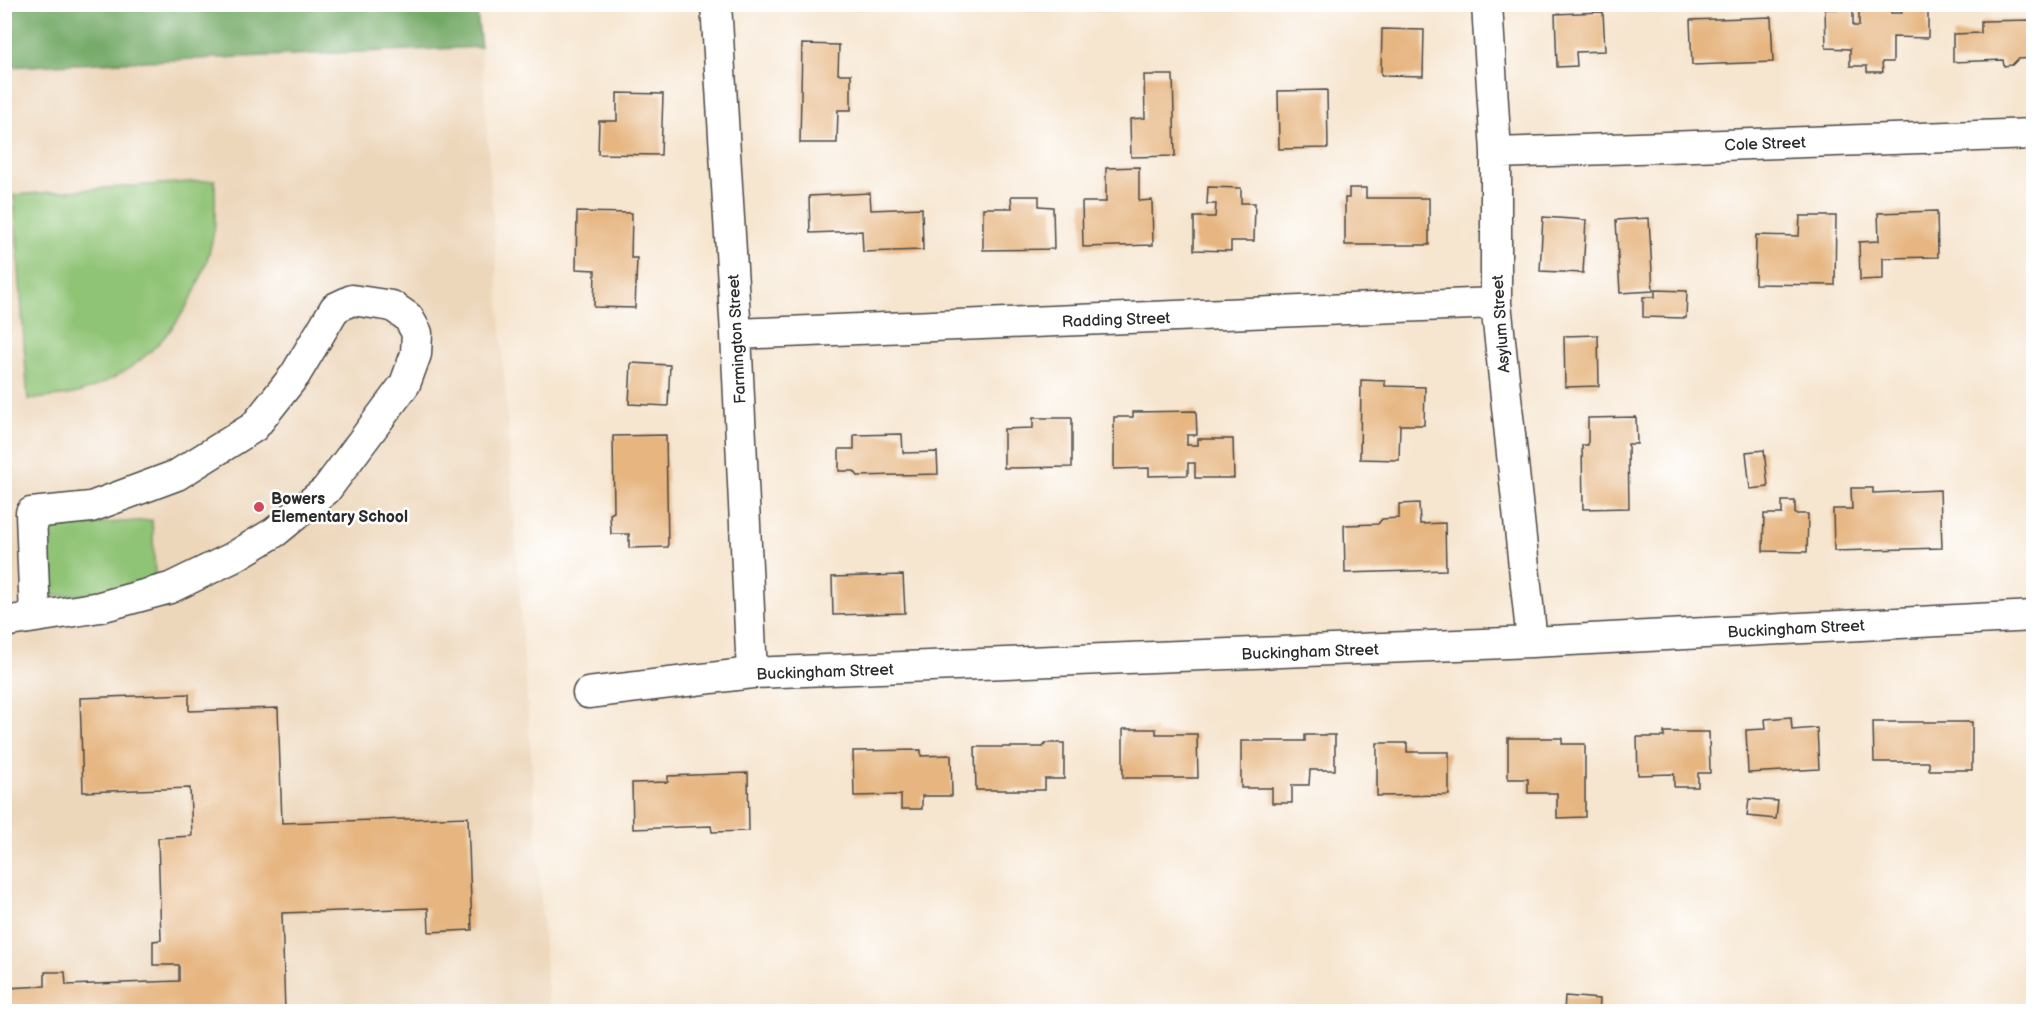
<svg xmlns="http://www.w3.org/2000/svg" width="2038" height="1016" font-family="'Balsamiq Sans',sans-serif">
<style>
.built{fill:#edd7bb}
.green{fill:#8fc374;stroke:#5d7750;stroke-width:1.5}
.forest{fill:#73a966;stroke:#4f6a48;stroke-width:1.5}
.building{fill:#e6b580}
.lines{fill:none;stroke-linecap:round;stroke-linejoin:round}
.minor-casing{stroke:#494744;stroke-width:33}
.minor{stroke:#fff;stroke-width:30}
.poi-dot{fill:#d1495b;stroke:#fff;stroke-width:2}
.labels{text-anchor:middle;stroke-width:5;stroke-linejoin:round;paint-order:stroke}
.street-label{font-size:16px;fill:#2b2b2b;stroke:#fff}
.poi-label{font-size:16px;font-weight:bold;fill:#2b2b2b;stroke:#fff;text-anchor:start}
</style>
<rect width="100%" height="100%" fill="#fff"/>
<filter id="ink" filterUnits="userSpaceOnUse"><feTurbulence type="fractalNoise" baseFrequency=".0167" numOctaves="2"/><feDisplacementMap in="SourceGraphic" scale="12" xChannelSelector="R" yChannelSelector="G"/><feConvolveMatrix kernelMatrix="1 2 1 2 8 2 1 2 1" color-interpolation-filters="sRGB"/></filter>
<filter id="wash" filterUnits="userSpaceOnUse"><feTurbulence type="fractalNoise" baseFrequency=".008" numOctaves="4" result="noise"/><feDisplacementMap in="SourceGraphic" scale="24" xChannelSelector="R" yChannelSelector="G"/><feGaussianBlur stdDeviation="1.35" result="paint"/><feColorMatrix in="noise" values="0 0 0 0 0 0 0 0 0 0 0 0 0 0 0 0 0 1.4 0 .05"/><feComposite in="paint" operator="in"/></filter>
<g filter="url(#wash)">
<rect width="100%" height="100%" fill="#f6e5cf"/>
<path class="built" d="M481,47L549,1011H5L4,67Z"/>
<path class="green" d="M215,180C215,197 216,215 214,231C200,308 153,369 78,393C62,397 44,397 28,400L14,195Z
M152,520L156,590L37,597L33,528Z"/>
<path class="forest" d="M4,5H476L481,47L5,67Z
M804,5L1115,4V9L804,7Z"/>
<g id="blocks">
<path class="building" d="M1859,4H1891V13H1902V4H1928V38L1893,37V62H1882L1883,72H1867V66H1850V49L1826,48L1825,9H1853V26H1859Z
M1603,12L1605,51L1576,52L1577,66L1557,67L1555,14Z
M1771,17L1773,62L1692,65L1690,20Z
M2034,20V58L2018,59L2012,65L2004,66L2003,60L1953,62V34L1981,33V21Z
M1382,29L1424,30L1423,76L1381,75Z
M802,44L839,45L838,74H851V110H838L837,143H800Z
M1144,75H1173L1175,156L1131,157L1130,119L1145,118Z
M1327,90L1328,148L1279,149L1278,91Z
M617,93L663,94L661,155L598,154L599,121H617Z
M1139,167V201L1152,200L1153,245L1083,247L1082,202H1106V168Z
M1208,187L1241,188V203H1255L1254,241H1231V251L1194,250V217H1215L1216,204H1207Z
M1349,188H1366V198H1429V245H1345V198H1349Z
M870,193L871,210L922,208L923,250L863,252L862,231L810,233L809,196Z
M1011,196H1039V206L1053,207L1054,249L983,250V208H1012Z
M1937,211L1938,257L1883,258V279L1860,280L1859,242L1879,241L1878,213Z
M577,212L632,213L631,258H637L635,308L594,307L595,270L576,269Z
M1800,216H1836L1835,285L1755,284L1756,235L1799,236Z
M1543,217L1586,220L1583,273L1540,271Z
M1649,218L1653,291L1620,293L1616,220Z
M1655,290L1687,291L1686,318L1643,317V297H1655Z
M1598,335L1599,386L1565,387L1564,336Z
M631,363L670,365L668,406L629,404Z
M1361,380L1385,381V386L1425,387L1424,425H1400L1399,460L1360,459Z
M1196,411L1197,435H1187V445H1198V439H1233L1234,478H1195V463H1188V475L1149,476V468L1114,469V417H1133V412Z
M1636,417L1637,444H1628L1629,508L1583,509L1582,445H1588V418Z
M1033,418H1072V467L1004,468V429L1033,428Z
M902,434L903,453L937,452L938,474L858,476L854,471H839V449H854V435Z
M666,435L668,547L629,548V534H611L610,514L614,512L613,436Z
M1764,450L1768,487L1750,489L1746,452Z
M1851,488H1873V493L1940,490L1942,548L1834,551L1833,509H1852Z
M1782,501H1795V514H1808L1807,552L1763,551L1764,514H1782Z
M1419,503L1420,524L1445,523L1446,570L1345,573L1344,525L1378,524L1382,519L1399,518V504Z
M903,575L905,613L833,615L832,577Z
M189,694V711L278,708L282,823L468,817L472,930L429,932L428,908L282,913L285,1012H8L7,988L45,986V972H65L66,985L179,981V965H153V941L161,940L158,838L192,836L190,788L83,792L80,698Z
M1791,717L1792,730L1817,728L1819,769L1748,773L1746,730L1766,729L1765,719Z
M1873,722H1972V770H1929V762H1874Z
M1123,729H1156V734H1197L1198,778H1123Z
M1664,732H1709L1710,773H1698V787H1674V774L1638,775L1637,737H1664Z
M1305,735H1335V770H1310L1309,785H1292V803H1272V788H1241V741H1305Z
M1508,738H1562V744H1585V817L1557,818V793H1528V779H1508Z
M1046,743H1064V779H1045V790H976L975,747H1043Z
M1377,743H1407V752H1449V795L1377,796Z
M921,750V756L951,755L952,796H922V809H901V795L854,796L853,751Z
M748,773L749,831L712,832L711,826L633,829L632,783L668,782V776Z
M1749,799L1778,801L1776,819L1747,816Z
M1565,996L1600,999L1599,1012H1564Z"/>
</g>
</g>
<g filter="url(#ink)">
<use href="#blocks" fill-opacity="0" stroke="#494744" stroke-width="1.5"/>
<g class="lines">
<defs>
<path id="minor" d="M716,4L736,334L752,673
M1487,4L1496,153V303L1532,642
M1496,153L2034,134
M736,334L1496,303
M4,622L100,607L170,588L232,558L275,532L326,490L405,384L416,354L417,333L408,317L392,306L352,300L335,308L295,375L254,427L177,475L91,507L31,513L35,617
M588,693L752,673L1532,642L2034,616"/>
</defs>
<use href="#minor" class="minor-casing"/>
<use href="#minor" class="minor"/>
</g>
</g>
<circle class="poi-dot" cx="259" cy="507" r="6"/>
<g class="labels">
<g class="street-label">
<text transform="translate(1765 143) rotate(-2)" y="6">Cole Street</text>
<text transform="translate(1116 319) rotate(-2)" y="6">Radding Street</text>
<text transform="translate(1500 324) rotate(-94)" y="6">Asylum Street</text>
<text transform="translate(736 339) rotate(-93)" y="6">Farmington Street</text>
<text transform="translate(1796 628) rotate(-3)" y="6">Buckingham Street</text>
<text transform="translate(1310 651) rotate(-2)" y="6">Buckingham Street</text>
<text transform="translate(825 671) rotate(-2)" y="6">Buckingham Street</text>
</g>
<g class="poi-label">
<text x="271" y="504">Bowers<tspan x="271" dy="18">Elementary School</tspan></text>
</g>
</g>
<rect width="2038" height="1016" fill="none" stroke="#fff" stroke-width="24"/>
</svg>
